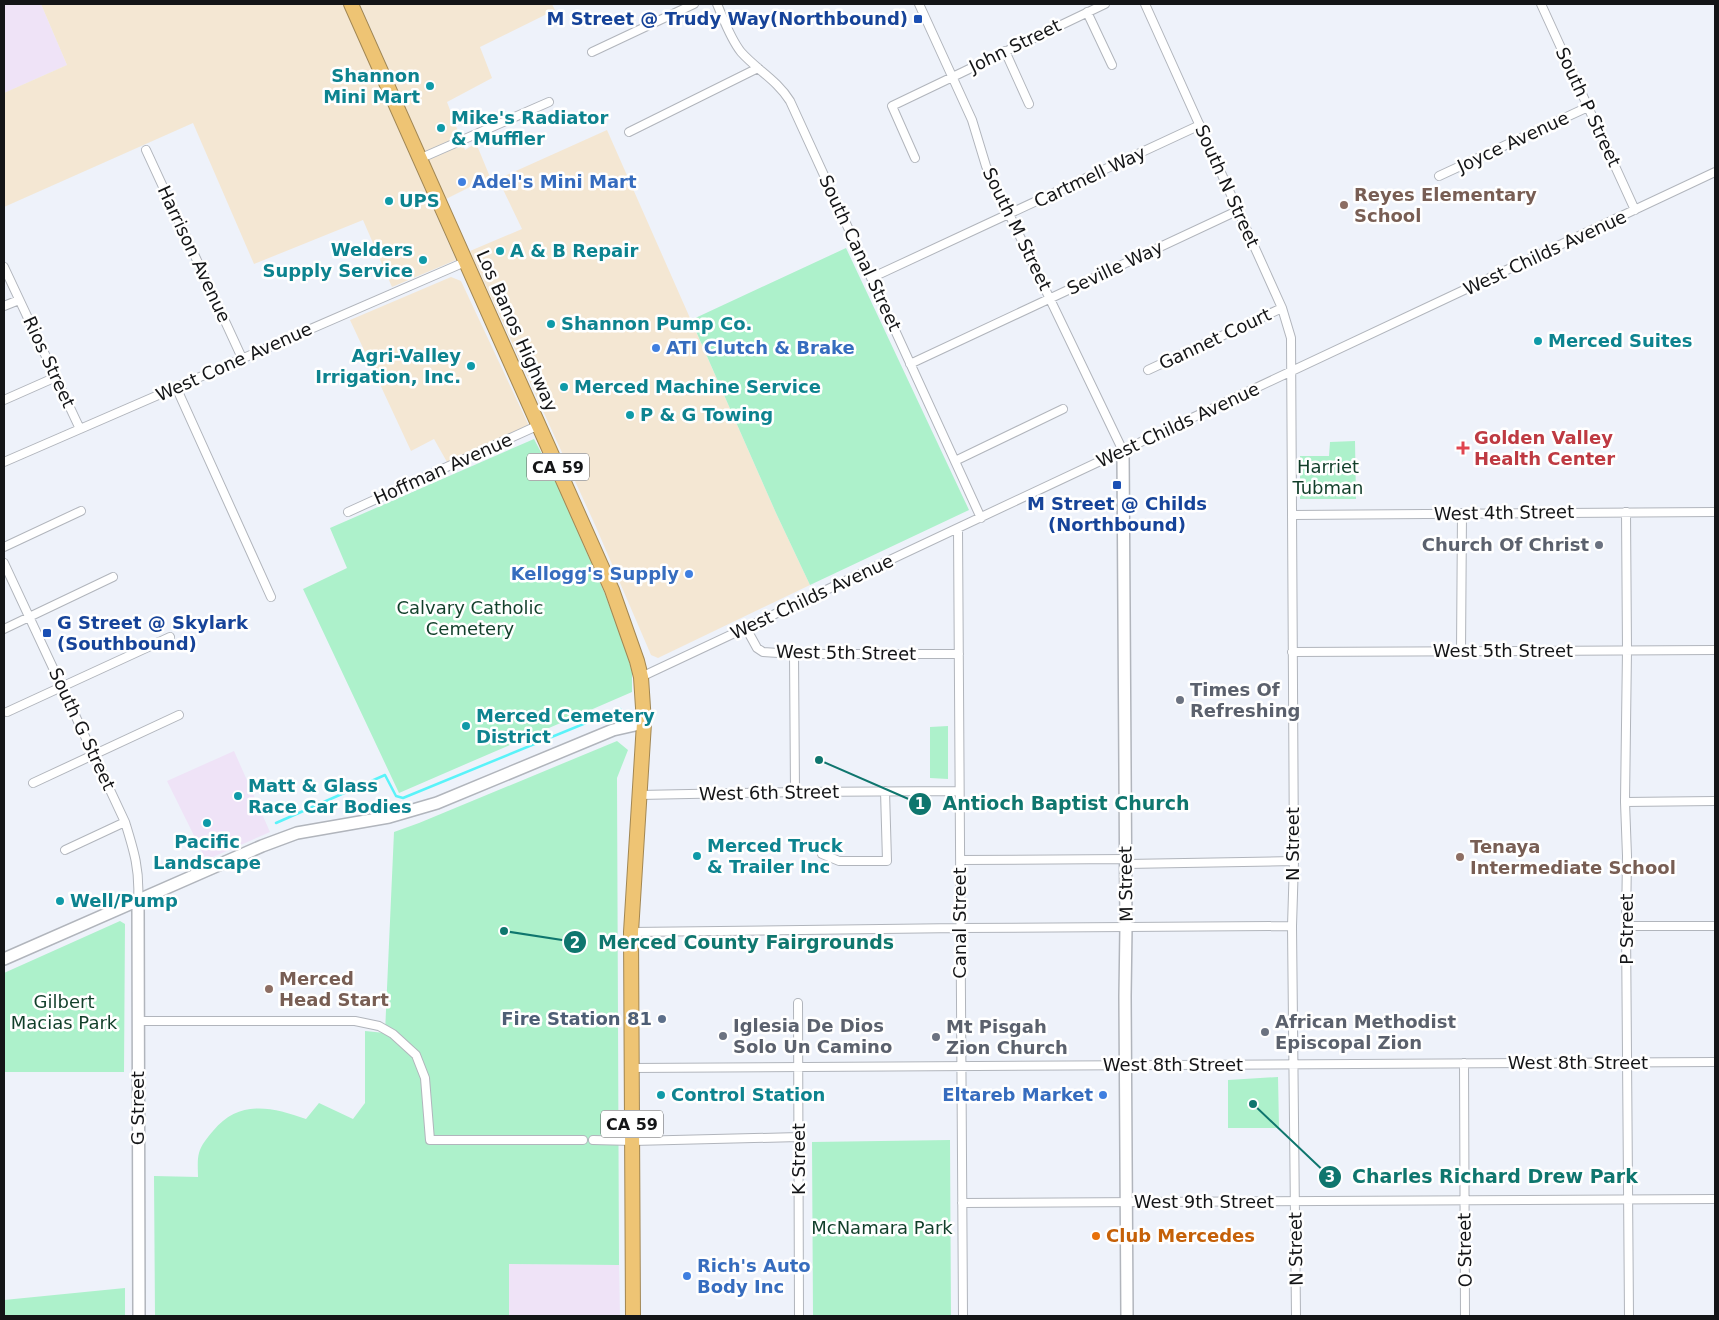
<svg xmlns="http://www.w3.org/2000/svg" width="1719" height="1320" font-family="'DejaVu Sans',sans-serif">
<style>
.commercial{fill:#efe3f7}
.industrial{fill:#f4e7d3}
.green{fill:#adf1cb}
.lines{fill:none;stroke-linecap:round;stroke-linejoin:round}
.stream{stroke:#5af3f9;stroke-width:2.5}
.street-casing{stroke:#b1b5bc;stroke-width:10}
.secondary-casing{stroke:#b1b5bc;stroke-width:14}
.highway-casing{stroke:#a28753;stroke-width:16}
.street{stroke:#fff;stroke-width:8}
.secondary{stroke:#fff;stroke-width:11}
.highway{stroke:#eec474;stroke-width:14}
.transit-dot{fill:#1a4fb4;stroke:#fff;stroke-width:2}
.culture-dot{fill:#0f9aa8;stroke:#fff;stroke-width:2}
.shop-dot{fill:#3f7fe0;stroke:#fff;stroke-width:2}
.education-dot{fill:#8d6e63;stroke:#fff;stroke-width:2}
.health-dot{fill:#e0444e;stroke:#fff;stroke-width:2}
.worship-dot{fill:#6b7280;stroke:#fff;stroke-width:2}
.service-dot{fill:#5c6f8a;stroke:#fff;stroke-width:2}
.food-dot{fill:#e8710a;stroke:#fff;stroke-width:2}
.labels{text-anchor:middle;stroke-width:5;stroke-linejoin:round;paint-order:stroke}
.shield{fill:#fff;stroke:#5a5b5d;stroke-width:1}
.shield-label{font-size:16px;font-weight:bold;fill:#141517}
.transit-label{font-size:18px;font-weight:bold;fill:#164399;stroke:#fff;text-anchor:end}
.street-label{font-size:18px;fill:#141517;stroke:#fff}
.culture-label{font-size:18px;font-weight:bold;fill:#0d838f;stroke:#fff;text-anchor:start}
.shop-label{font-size:18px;font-weight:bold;fill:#366cbe;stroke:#fff;text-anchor:start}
.education-label{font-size:18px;font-weight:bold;fill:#785e54;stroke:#fff;text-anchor:start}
.health-label{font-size:18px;font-weight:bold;fill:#be3a42;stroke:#fff;text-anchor:start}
.park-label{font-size:18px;fill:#113f2a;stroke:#fff}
.worship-label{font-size:18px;font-weight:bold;fill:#5b616d;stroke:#fff;text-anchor:start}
.service-label{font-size:18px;font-weight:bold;fill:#4e5e75;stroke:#fff;text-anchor:end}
.food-label{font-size:18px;font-weight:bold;fill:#c56008;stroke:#fff;text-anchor:start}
.leader{fill:none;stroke:#0f766e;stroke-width:2}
.callout-dot{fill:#0f766e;stroke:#fff;stroke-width:2}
.mark-label{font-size:15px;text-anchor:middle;font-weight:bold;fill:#fff}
.callout-label{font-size:19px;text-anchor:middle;font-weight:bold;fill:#0f766e;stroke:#fff;stroke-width:5;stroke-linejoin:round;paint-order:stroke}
</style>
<rect width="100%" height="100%" fill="#eef2fa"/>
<path class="commercial" d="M4,4H41L67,65L4,93Z
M234,751L270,832L206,860L167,781Z
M508,1264L619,1265L620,1316H509Z"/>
<path class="industrial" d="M41,4H343L456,260L392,287L363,220L254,264L193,123L4,207V93L67,65Z
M360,4H552L555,10L480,47L492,78L447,102L465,150L476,143L490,177L446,199Z
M607,130L776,513L810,585L658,658L651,655L596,527L470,251L522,229L498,179Z
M451,277L461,281L529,426L447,462L434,439L411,451L350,320Z"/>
<path class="green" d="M846,248L969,510L810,585L776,513L691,320Z
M534,439L552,473L605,594L626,650L632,672V692L399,793L303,589L347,568L330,528Z
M1355,441L1356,499H1300V456H1329L1330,442Z
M948,726V779L930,778V727Z
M617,741L628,750L617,778L619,1265L509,1264V1316H155L154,1176L198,1177C198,1170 197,1160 199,1153C201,1145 208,1137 213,1131C239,1099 272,1107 306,1119L319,1103L353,1119L365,1103V1031L385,1033L394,832L419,823Z
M120,921L125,924L124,1072H4V973Z
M1278,1077L1279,1128H1228V1080Z
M950,1140L951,1316H813L812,1142Z
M125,1288V1316H4V1300Z"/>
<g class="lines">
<path class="stream" d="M276,823L385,775L396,796L403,798L620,709"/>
<defs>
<path id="street" d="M717,4C724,20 730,38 741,52C757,70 777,80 790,101L981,518
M919,4L972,120L986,166L1123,451
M1145,4L1282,308L1291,338L1294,861L1292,926L1296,1316
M1541,4L1635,210
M1087,12L1112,65
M1005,51L1029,104
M592,52L694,4
M629,132L758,68
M146,150L242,358
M915,158L892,106L1105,4
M419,159L549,102
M1439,176L1588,107
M4,267L80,429
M871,278L1200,125
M4,306L19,300
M910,364L1239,210
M1148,370L1282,308
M176,387L271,597
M4,400L56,377
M955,461L1063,409
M4,462L465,262
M348,512L539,425
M1626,512L1627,650L1625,802L1627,856L1626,926L1629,1316
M1292,515L1715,512
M958,529L963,1316
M4,547L81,511
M4,563L125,822C134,851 140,870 138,900
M746,628L757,648L763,652L794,654H959
M4,629L113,577
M1461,651L1462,513
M1292,652L1715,650
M794,654L795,792
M641,677L1715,172
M7,712L170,637
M33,783L179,715
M639,795L795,792L959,791
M1625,802L1715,801
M65,850L125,822
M822,854L839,861H887L885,791
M960,860L1126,859
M1126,864L1294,861
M1626,926H1715
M631,932L960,928L1292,926
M798,1003L799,1316
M138,1021H355L379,1026L393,1034L416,1055L425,1078L430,1140H583
M1464,1063L1465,1316
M632,1068L1715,1062
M593,1140L633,1141L799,1137
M962,1203L1715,1199"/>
<path id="secondary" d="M1123,451L1126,927L1125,996L1127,1316
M138,900L139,1316
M4,959L262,846L297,833L389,817L437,803L613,730L644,723"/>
<path id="highway" d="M351,4L612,590L637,661L641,677L644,723L631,932L633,1316"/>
</defs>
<use href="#street" class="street-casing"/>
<use href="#secondary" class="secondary-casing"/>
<use href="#highway" class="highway-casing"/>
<use href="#street" class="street"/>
<use href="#secondary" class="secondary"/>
<use href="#highway" class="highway"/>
</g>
<g class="transit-dot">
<rect x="913" y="14" width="10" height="10" rx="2.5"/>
<rect x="1112" y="480" width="10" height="10" rx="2.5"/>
<rect x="42" y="628" width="10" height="10" rx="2.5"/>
</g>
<g class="culture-dot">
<circle cx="430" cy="86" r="5"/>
<circle cx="441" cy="128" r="5"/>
<circle cx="389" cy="201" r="5"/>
<circle cx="500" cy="251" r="5"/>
<circle cx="423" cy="260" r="5"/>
<circle cx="551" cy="324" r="5"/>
<circle cx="1538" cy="341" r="5"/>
<circle cx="471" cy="366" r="5"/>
<circle cx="564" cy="387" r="5"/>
<circle cx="630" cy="415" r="5"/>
<circle cx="466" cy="726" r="5"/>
<circle cx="238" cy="796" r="5"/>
<circle cx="207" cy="823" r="5"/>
<circle cx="697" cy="856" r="5"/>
<circle cx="60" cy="901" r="5"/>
<circle cx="661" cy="1095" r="5"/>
</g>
<g class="shop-dot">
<circle cx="462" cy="182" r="5"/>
<circle cx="656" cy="348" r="5"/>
<circle cx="689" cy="574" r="5"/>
<circle cx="1103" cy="1095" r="5"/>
<circle cx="687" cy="1276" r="5"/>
</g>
<g class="education-dot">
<circle cx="1344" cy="205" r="5"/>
<circle cx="1460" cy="857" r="5"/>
<circle cx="269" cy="989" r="5"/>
</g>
<path class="health-dot" d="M1460.5 440.5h5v5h5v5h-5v5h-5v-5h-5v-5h5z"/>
<g class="worship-dot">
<circle cx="1599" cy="545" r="5"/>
<circle cx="1180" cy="700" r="5"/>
<circle cx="1265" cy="1032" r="5"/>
<circle cx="723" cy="1036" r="5"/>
<circle cx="936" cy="1037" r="5"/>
</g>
<circle class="service-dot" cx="662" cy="1019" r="5"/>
<circle class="food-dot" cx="1096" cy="1236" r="5"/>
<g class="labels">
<g class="shield">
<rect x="527" y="453.5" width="62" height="27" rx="4"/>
<rect x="601" y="1110.5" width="62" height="27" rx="4"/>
</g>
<g class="shield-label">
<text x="558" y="473">CA 59</text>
<text x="632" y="1130">CA 59</text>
</g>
<g class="transit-label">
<text x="908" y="25">M Street @ Trudy Way(Northbound)</text>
<text x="1117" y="510" text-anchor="middle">M Street @ Childs<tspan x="1117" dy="21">(Northbound)</tspan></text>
<text x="57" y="629" text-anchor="start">G Street @ Skylark<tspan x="57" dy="21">(Southbound)</tspan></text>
</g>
<g class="street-label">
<text transform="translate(1015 46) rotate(-26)" y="6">John Street</text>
<text transform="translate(1588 107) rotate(65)" y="6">South P Street</text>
<text transform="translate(1513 142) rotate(-25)" y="6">Joyce Avenue</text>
<text transform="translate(1090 177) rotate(-25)" y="6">Cartmell Way</text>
<text transform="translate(1227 186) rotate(66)" y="6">South N Street</text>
<text transform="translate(1017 229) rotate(64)" y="6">South M Street</text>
<text transform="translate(860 253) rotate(65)" y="6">South Canal Street</text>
<text transform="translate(1545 253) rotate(-25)" y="6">West Childs Avenue</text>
<text transform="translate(194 254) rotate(65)" y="6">Harrison Avenue</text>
<text transform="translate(1115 268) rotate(-25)" y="6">Seville Way</text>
<text transform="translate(517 331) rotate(66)" y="6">Los Banos Highway</text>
<text transform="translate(1215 339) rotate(-25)" y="6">Gannet Court</text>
<text transform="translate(49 362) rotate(65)" y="6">Rios Street</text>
<text transform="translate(234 362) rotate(-24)" y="6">West Cone Avenue</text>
<text transform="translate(1178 425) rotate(-25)" y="6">West Childs Avenue</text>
<text transform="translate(443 469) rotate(-24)" y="6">Hoffman Avenue</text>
<text transform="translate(1504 513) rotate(-1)" y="6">West 4th Street</text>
<text transform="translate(812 597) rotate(-25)" y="6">West Childs Avenue</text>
<text x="1503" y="657">West 5th Street</text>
<text transform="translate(846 653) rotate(1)" y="6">West 5th Street</text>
<text transform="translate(82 729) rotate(65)" y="6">South G Street</text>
<text transform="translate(769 793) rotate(-1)" y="6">West 6th Street</text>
<text transform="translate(1293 844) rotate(-90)" y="6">N Street</text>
<text transform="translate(1126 884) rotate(-91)" y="6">M Street</text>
<text transform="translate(960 923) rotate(-90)" y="6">Canal Street</text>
<text transform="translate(1627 929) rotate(-90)" y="6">P Street</text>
<text x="1578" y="1069">West 8th Street</text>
<text x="1173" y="1071">West 8th Street</text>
<text transform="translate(138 1108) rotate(-90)" y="6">G Street</text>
<text transform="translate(799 1159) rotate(-90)" y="6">K Street</text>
<text x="1204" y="1208">West 9th Street</text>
<text transform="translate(1296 1249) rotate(-91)" y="6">N Street</text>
<text transform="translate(1465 1250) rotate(-91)" y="6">O Street</text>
</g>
<g class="culture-label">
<text x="420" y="82" text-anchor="end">Shannon<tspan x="420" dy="21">Mini Mart</tspan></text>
<text x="451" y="124">Mike's Radiator<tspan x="451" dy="21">&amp; Muffler</tspan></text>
<text x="399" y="207">UPS</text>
<text x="413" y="256" text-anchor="end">Welders<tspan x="413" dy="21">Supply Service</tspan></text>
<text x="510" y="257">A &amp; B Repair</text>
<text x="561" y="330">Shannon Pump Co.</text>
<text x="1548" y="347">Merced Suites</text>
<text x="461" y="362" text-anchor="end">Agri-Valley<tspan x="461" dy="21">Irrigation, Inc.</tspan></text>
<text x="574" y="393">Merced Machine Service</text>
<text x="640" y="421">P &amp; G Towing</text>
<text x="476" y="722">Merced Cemetery<tspan x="476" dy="21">District</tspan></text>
<text x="248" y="792">Matt &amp; Glass<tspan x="248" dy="21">Race Car Bodies</tspan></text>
<text x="207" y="848" text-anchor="middle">Pacific<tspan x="207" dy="21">Landscape</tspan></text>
<text x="707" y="852">Merced Truck<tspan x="707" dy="21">&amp; Trailer Inc</tspan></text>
<text x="70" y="907">Well/Pump</text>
<text x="671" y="1101">Control Station</text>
</g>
<g class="shop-label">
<text x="472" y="188">Adel's Mini Mart</text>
<text x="666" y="354">ATI Clutch &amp; Brake</text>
<text x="679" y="580" text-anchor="end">Kellogg's Supply</text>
<text x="1093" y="1101" text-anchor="end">Eltareb Market</text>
<text x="697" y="1272">Rich's Auto<tspan x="697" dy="21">Body Inc</tspan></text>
</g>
<g class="education-label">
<text x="1354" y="201">Reyes Elementary<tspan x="1354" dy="21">School</tspan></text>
<text x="1470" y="853">Tenaya<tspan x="1470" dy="21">Intermediate School</tspan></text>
<text x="279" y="985">Merced<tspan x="279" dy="21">Head Start</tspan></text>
</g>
<g class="health-label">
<text x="1474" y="444">Golden Valley<tspan x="1474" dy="21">Health Center</tspan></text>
</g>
<g class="park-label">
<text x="1328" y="473">Harriet<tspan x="1328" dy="21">Tubman</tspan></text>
<text x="470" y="614">Calvary Catholic<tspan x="470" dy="21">Cemetery</tspan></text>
<text x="64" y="1008">Gilbert<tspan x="64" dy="21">Macias Park</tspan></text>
<text x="882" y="1234">McNamara Park</text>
</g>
<g class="worship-label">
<text x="1589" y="551" text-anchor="end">Church Of Christ</text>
<text x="1190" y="696">Times Of<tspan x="1190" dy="21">Refreshing</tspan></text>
<text x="1275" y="1028">African Methodist<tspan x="1275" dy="21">Episcopal Zion</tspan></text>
<text x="733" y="1032">Iglesia De Dios<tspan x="733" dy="21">Solo Un Camino</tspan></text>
<text x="946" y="1033">Mt Pisgah<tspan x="946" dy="21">Zion Church</tspan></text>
</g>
<g class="service-label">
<text x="652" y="1025">Fire Station 81</text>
</g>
<g class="food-label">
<text x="1106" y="1242">Club Mercedes</text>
</g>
</g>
<path class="leader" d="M819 760L920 804M504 931L575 942M1253 1104L1330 1177"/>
<g class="callout-dot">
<circle cx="819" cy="760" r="5"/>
<circle cx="504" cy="931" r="5"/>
<circle cx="1253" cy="1104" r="5"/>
<circle cx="920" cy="804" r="12"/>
<circle cx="575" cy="942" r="12"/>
<circle cx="1330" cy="1177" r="12"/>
</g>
<g class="mark-label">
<text x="920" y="809">1</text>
<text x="575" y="948">2</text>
<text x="1330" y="1182">3</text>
</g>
<g class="callout-label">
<text x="1066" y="810">Antioch Baptist Church</text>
<text x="746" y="949">Merced County Fairgrounds</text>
<text x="1495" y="1183">Charles Richard Drew Park</text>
</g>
<rect width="1719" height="1320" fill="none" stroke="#141517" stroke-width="10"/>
</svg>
